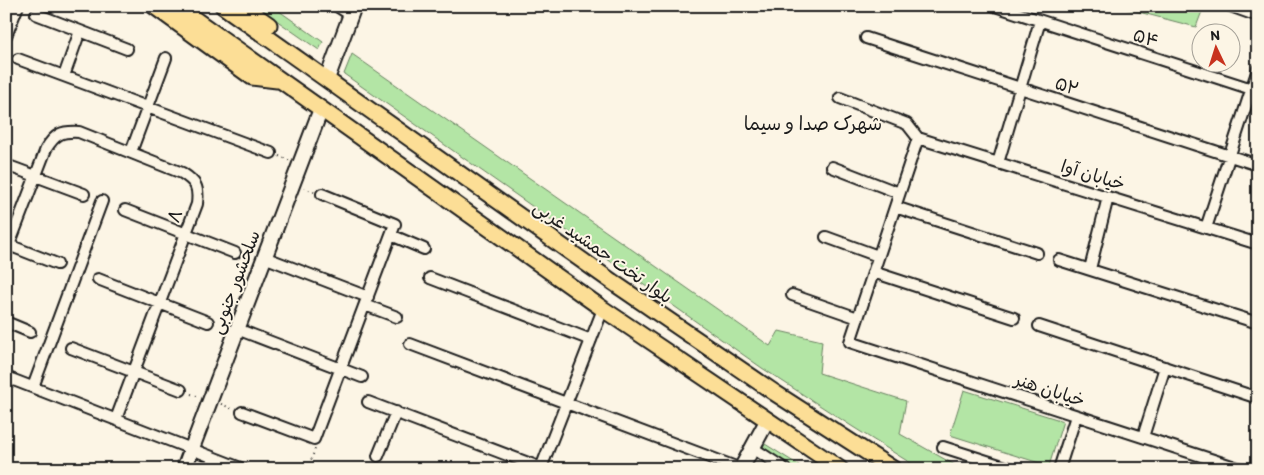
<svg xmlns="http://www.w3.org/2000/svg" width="1264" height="475" font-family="Itim,'Playpen Sans Arabic',sans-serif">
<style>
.green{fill:#b3e5a5;stroke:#688060}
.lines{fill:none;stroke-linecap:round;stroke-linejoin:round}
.street-casing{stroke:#1c1c1c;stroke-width:14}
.secondary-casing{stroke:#1c1c1c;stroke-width:18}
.primary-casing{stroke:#1c1c1c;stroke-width:19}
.path{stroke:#1c1c1c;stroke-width:2;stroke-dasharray:1 4;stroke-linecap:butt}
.street{stroke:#fcf5e5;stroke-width:10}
.secondary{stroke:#fcf5e5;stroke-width:14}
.primary{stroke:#fcde96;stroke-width:15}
.labels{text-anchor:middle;stroke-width:4;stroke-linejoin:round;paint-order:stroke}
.street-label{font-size:18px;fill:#1c1c1c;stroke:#fcf5e5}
.neighbourhood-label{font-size:19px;fill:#1c1c1c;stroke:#fcf5e5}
</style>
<rect width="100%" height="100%" fill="#fcf5e5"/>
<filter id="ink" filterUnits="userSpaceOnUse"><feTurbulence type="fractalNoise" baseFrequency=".02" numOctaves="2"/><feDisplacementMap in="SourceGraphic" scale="10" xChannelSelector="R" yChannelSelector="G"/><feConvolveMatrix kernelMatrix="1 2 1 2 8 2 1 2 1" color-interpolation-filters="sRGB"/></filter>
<g filter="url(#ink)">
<path class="green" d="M256,6H272L323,42L319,50Z
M1116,6H1204L1196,27Z
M352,54L770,346L779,331L822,341L819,373L906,401L900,434L962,469H920L853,427L762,368L344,74Z
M964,390L1063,421L1049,466L950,435Z
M765,444L805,469H794L762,448Z"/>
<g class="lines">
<defs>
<path id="street" d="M337,6L351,15
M995,6L1258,91
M1230,6L1258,16
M36,14L127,49
M6,36L18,6
M866,38L1258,165
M18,59L271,153
M64,76L80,31
M840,98L907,124L918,138
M918,138L850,342L1241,469
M918,138L1258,244
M131,152L166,58
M998,163L1040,21
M6,165L84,194
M832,167L899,193
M895,207L1037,253
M125,210L235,253
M1206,228L1258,69
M391,235L424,249
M826,237L878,256
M6,244L57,264
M6,253L46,149C55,134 61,131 79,132L182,173C196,182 199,187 197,204L116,419
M264,257L368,297
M1059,260L1258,323
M1090,269L1108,197
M873,272L1014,318
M430,278L591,340
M98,279L208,322
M792,295L858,318
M365,305L397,317
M6,322L30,332
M1039,326L1258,398
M237,329L362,377
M410,344L741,469
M71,348L181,390
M6,377L243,469
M33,387L102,201
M368,402L544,469
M242,412L314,439L395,224L322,194
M1143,437L1165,367
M943,447L1012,469
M753,448L785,469
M378,456L396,412
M541,468L603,309
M1059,469L1076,416"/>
<path id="secondary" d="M327,79L354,6
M184,469L321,109
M741,469L767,421"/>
<path id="primary" d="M154,6L252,77L277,80
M176,6L603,309L840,469
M223,6L614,283L775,393L893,469
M242,6L269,25"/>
</defs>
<use href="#street" class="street-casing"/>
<use href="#secondary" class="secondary-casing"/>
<use href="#primary" class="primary-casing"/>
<path class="path" d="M279,156L291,161
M304,188L314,192
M191,394L200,397
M221,404L233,409
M308,469L315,449"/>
<use href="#street" class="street"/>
<use href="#secondary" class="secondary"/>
<use href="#primary" class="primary"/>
</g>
</g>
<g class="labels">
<g class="street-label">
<text transform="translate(1146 38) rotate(18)" y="6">۵۴</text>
<text transform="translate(1067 86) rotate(18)" y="6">۵۲</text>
<text transform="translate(1093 175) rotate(17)" y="6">خیابان آوا</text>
<text transform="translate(175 216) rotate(-69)" y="6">۸</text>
<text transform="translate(603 252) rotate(35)" y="6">بلوار تخت جمشید غربی</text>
<text transform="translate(235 282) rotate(-69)" y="6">سلحشور جنوبی</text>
<text transform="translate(1050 390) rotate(18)" y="6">خیابان هنر</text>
</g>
<g class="neighbourhood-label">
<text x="813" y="130">شهرک صدا و سیما</text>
</g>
</g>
<rect width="1264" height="475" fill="none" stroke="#fcf5e5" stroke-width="25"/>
<rect x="12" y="12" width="1239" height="450" fill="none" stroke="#1c1c1c" stroke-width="2" filter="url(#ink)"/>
<g transform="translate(1216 48) rotate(356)"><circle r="24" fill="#fcf5e5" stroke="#a29e95"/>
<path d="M0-4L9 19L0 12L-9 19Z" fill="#c8321e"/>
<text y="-8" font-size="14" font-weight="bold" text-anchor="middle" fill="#1c1c1c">N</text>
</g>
</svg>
